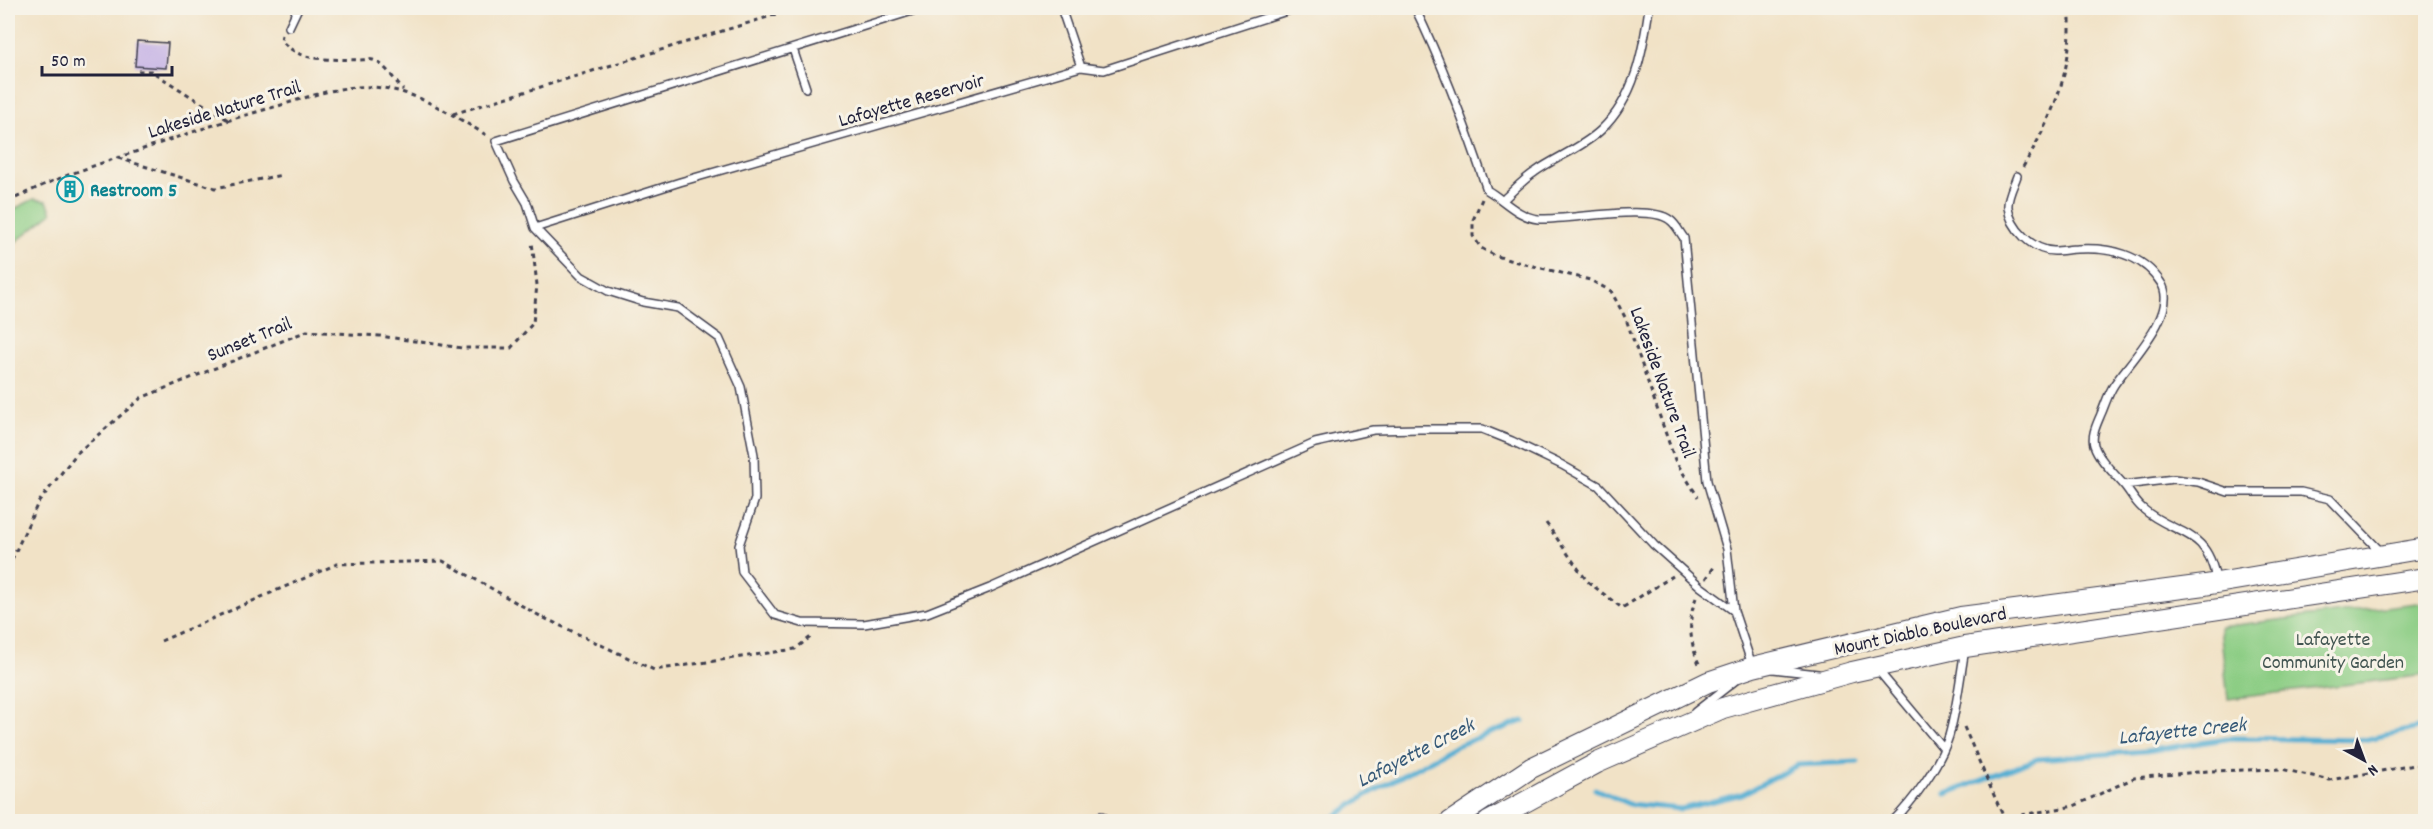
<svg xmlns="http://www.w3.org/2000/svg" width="2433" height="829" font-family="Dekko,sans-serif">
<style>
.green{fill:#8ccd84;stroke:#577860;stroke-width:1.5}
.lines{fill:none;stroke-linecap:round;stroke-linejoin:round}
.stream{stroke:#56afd3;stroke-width:5}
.building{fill:#c2afe5}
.lane-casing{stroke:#413f50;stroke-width:10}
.street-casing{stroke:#413f50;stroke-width:16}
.secondary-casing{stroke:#413f50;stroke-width:22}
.path{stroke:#413f50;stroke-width:3;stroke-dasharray:4.5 4.5;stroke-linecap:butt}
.lane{stroke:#fff;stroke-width:7}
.street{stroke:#fff;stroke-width:14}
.secondary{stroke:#fff;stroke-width:20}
.labels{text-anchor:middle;stroke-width:6;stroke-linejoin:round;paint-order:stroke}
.street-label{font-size:20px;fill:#22223b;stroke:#f7f3e8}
.culture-label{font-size:20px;font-weight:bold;fill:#0d838f;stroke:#f7f3e8;text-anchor:start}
.park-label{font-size:20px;fill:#425551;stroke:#f7f3e8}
.water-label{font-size:21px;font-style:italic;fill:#375a78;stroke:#f7f3e8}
</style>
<rect width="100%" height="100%" fill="#f7f3e8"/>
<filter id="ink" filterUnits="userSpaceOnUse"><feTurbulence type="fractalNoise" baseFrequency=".0167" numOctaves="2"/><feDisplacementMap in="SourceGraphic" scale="12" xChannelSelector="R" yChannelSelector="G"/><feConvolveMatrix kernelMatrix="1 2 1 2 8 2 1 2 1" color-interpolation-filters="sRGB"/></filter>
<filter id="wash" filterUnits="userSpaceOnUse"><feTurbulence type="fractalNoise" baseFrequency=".008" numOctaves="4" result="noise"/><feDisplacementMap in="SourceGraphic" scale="24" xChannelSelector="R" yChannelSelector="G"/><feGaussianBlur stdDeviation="1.35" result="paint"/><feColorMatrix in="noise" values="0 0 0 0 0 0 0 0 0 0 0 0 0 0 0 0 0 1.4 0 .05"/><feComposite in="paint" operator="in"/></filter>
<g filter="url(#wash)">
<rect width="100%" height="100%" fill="#f1e2c6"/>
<path class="green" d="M34,199L47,201L52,213L8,248V212Z
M2425,602V675L2228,699L2220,627Z"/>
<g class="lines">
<path class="stream" d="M1595,789L1629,804L1681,809L1742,794L1798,765L1858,762
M1946,794L2037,759L2146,751L2233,738L2364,740L2426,726
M1327,822L1365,796L1456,746L1523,721"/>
</g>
<g id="blocks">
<path class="building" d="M137,41L168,43L166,68L135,66Z
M75,182L78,191L65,196L62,187Z"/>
</g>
</g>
<g filter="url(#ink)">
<use href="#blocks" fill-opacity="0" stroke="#413f50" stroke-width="1.5"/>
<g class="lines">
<defs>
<path id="lane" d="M922,8L496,141L514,181L527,203L535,228L581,276L608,291L643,302L678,308L719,338L741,387L754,455L755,499L739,545L742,572L775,615L802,623L864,624L927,613L990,588L1315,443L1373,430L1420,429H1482L1512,441L1562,465L1599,486L1654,545L1701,587L1734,611
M1061,8L1081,67
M1415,8C1444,67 1466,127 1487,190C1503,199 1518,217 1538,219C1567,221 1650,203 1670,220C1676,224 1680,233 1684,238L1707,481L1727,549L1734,611L1752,665
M289,27L298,8
M793,49L806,88
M2017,176C2014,185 2007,197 2008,207C2010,228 2033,251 2054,251C2062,251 2070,249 2077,249C2109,247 2143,254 2161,283C2180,312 2129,362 2114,385C2108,394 2105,405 2101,414C2097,424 2091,435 2094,445C2099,460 2114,473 2124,485L2174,479L2198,482L2228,492H2301L2330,499L2381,552
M1504,199C1514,190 1524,179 1535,172C1556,157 1582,148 1601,130C1635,98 1643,51 1649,8
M535,228L680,182L1081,67L1104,70L1296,8
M2124,485C2130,492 2135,502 2142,508C2175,537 2207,526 2216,580
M1773,669L1818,674
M1877,669L1943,748
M1695,712L1736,680
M1892,822C1913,801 1940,765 1949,736C1957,708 1960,678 1965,649"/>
<path id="street" d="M1098,822L1101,819"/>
<path id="secondary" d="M1450,822L1531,768L1708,682L1753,667L1961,617L2205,585L2426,548
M1488,822L1597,763L1723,708L1852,672L1965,647L2426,578"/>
</defs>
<use href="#lane" class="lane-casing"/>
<use href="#street" class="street-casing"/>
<use href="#secondary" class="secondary-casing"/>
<path class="path" d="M282,35L281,40C301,64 330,58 359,60C363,60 370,59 373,60C385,64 395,81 403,90
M138,71H151L228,120
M453,114L797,8
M118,158L215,188L282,175
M2023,167C2048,124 2069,81 2070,30C2070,22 2071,14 2066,8
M1482,199L1473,220V236L1481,248L1494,255L1509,260L1590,280L1611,291L1626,319L1675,460L1698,497
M8,202C47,181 92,166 135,152C182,135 230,119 278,106C308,97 340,85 372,87C415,89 452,115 488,136
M1546,523L1587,581L1622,608L1673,576
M8,568L38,503L77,453L141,398L307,331L380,336L462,348H511L533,323L537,285L532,242
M1706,579L1716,564
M1696,598C1687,621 1690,644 1700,666
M161,641L337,564L443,561L540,616L654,670L795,649L812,636
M1964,727L2004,818L2074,806L2134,778L2208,771L2281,769L2330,780L2426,763"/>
<use href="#lane" class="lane"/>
<use href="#street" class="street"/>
<use href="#secondary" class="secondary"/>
</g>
</g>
<defs>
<symbol id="building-ring" viewBox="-11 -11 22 22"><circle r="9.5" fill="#f7f3e8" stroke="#0f9aa8" stroke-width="1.5"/><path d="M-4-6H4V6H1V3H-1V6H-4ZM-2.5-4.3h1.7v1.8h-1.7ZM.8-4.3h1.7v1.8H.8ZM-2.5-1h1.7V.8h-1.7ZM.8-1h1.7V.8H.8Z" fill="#0f9aa8"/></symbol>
</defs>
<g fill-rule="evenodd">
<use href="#building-ring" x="55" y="174" width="30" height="30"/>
</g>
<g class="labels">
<g class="street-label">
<text transform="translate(911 99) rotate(-16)" y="7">Lafayette Reservoir</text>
<text transform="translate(224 108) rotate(-17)" y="7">Lakeside Nature Trail</text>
<text transform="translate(249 338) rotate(-22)" y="7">Sunset Trail</text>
<text transform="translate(1664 382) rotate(70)" y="7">Lakeside Nature Trail</text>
<text transform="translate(1920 630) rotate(-12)" y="7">Mount Diablo Boulevard</text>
</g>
<g class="culture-label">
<text x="90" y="196">Restroom 5</text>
</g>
<g class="park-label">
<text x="2333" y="645">Lafayette<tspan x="2333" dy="23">Community Garden</tspan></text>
</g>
<g class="water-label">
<text transform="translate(2182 730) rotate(-6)" y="7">Lafayette Creek</text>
<text transform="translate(1415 752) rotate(-27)" y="7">Lafayette Creek</text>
</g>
</g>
<rect width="2433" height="829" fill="none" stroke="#f7f3e8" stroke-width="30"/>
<g transform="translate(2364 760) rotate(139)" stroke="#f7f3e8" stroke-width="4.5" paint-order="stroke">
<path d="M0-4.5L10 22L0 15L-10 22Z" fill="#22223b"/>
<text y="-9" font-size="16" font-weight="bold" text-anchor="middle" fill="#22223b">N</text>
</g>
<path d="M42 66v9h130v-9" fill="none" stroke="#22223b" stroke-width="3"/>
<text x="51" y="66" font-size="18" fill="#22223b" stroke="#f7f3e8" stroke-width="4.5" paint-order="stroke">50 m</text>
</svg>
